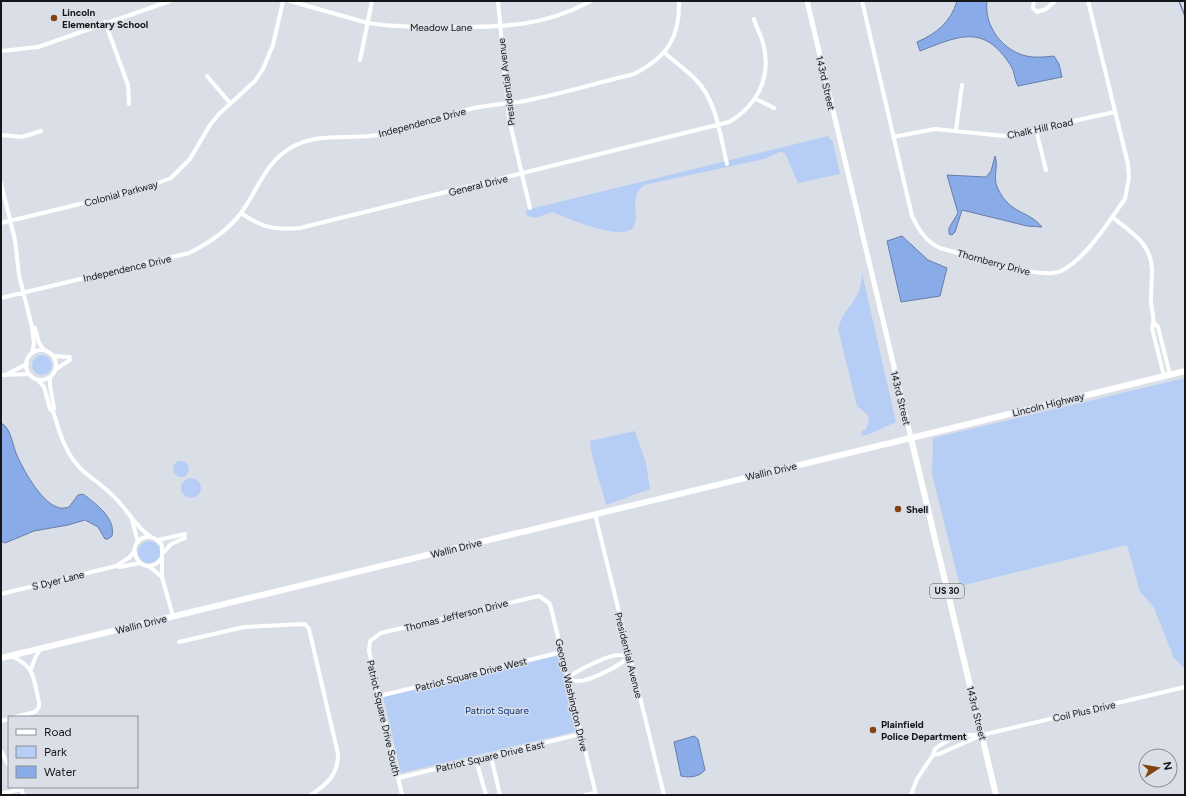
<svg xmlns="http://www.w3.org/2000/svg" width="1186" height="796" font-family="Figtree,sans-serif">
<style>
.green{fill:#b6cef6}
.water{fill:#89abe7;stroke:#667ea9}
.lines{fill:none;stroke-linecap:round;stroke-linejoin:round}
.stream{stroke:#667ea9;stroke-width:1.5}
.minor{stroke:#fff;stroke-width:4}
.tertiary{stroke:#fff;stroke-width:5}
.secondary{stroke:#fff;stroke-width:6}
.primary{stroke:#fff;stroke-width:6}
.poi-dot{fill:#844211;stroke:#dadfe7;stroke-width:1.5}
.labels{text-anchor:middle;stroke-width:3;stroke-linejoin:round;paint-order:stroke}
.shield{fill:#dadfe7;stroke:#505257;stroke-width:1}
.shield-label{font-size:9px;font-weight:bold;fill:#151619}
.poi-label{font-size:10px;font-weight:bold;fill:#151619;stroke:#dadfe7;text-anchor:start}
.street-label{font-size:10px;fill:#151619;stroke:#dadfe7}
.park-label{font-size:10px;fill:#0c3176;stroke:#dadfe7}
</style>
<rect width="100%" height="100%" fill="#dadfe7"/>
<path class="green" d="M828,136L833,142L840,174L798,183L785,153L780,152L764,159L644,185C628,199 640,211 634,226C626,244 565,217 552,212L536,218L527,216L526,210Z
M862,273L896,422C884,427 875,433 862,436L861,432L866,429L869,421L867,414L857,406L838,329C845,304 862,301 862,273Z
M32 365a10 10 0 1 1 20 0a10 10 0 1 1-20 0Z
M1185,378V669L1174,658L1153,606L1140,592L1127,545L960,586L932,474L933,438Z
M635,431L646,463L650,489L606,505C601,483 592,463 590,441Z
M173 469a8 8 0 1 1 16 0a8 8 0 1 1-16 0Z
M181 488a10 10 0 1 1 20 0a10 10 0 1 1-20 0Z
M138 552a11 11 0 1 1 22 0a11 11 0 1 1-22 0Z
M560,655L578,731L401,773L383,697Z"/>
<path class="water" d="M957,1H987C984,26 1002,50 1026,56C1035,58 1045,57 1054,56L1059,64L1062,77L1018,86C1014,79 1015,72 1011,66C984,23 959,36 920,51L917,42C936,34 951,22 957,1Z
M995,156C999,166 992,178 998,189C1011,215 1028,210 1042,227L1027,226L962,210L955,232L952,235L949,234V228L958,213L947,175L986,177L991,171Z
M902,236L928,260L947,268L940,296L901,302L887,241Z
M1,423C11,428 12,443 16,453C22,468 41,502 57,507C61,509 65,508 69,507L78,495L83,494C96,504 116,518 112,536L108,539H105L98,527L85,520L68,525L34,531L5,543L1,541Z
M694,736L698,739L705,770C699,777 690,778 681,776L674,742Z"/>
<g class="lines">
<path class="stream" d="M1179,1L1185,16"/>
<path class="minor" d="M290,1L368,23L383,25C405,27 428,27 450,27C503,27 543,27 591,1
M498,1L509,119L530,208
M862,1L912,216C919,230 925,241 940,248C965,254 1039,281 1061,271C1086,259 1109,221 1125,199L1129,177L1128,164L1088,1
M1034,1L1033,8L1037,12L1046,9L1055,1
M105,22L128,85L129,104
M1,51L38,47L170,1
M665,53C675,62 686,70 696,80C717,101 720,136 727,164
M360,60L372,1
M207,76L230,103
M756,99L774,108
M956,130L962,85
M1036,130L1046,170
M1,135L22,137L41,131
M893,137L935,129L1004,136L1115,112
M1,183L15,240L19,275L32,327L34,344L32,353
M241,213C263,228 274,230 300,228L729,122C758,105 772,76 763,43C761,35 756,27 754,19
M1112,217C1130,231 1151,243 1152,269C1152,280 1151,290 1151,301C1151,310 1156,320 1152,328L1164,376
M1,223L142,189L171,178L190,159L210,125L219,114L255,81L263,69L273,45L283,1
M1,298L189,253C209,243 228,231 241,213C258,190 265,162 292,147C319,132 349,140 378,135C411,128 442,116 474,108C489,105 504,104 519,102C558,95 596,83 634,74C667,57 680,38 679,1
M1154,323L1158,327L1170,375
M32,327L35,328L39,343L44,350
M26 365a15 15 0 1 1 30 0a15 15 0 1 1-30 0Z
M53,356L70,357
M56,369L70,360
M7,374L27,364
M1,375L29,374
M50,377V386L54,408L53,411
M37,379L44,387L50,409L53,411C59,431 65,453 81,469C93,480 107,488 118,501C129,513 137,528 151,537
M595,514L664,795
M131,517L138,542
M158,540L185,534
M164,552L171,544L185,538
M161,559C142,582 121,543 146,537C153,536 158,540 162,545V577L173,616
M116,566L120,567L140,563
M149,566L162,577
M1,594L116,566L130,557L134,551
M179,642L244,627L305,624L309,629L338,754C338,775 327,784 311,795
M11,656C36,667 33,678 39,702V707L35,712L15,717
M31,669L36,656L41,648
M568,678C571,679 574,681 577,681C589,682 621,665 629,657
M568,678C576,671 609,654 620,655C623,655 626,656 629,657
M379,696L562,652
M1,721L9,719
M1,751L9,766
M933,755L939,754L982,735L1185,687
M491,757L500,795
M476,760L486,795
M398,778L581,734
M21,787L23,795
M1,794L21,789
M402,795L369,651L370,641L381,633L539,596L549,603L551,608L596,795
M585,795L595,793
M911,795L917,779L933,755L935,749C949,738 963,734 981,735"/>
<path class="tertiary" d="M807,1L911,438"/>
<path class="secondary" d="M1,658L911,438"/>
<path class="primary" d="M996,795L911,438L1185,371"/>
</g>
<g class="poi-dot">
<circle cx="54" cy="18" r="4"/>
<circle cx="898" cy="509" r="4"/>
<circle cx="873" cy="730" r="4"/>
</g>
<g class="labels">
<rect class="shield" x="930" y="584" width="34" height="14" rx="3"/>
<g class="shield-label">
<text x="947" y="594">US 30</text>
</g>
<g class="poi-label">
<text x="62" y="16">Lincoln<tspan x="62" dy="12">Elementary School</tspan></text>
<text x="906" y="513">Shell</text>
<text x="881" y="728">Plainfield<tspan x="881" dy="12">Police Department</tspan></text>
</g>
<g class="street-label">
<text x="441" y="31">Meadow Lane</text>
<text transform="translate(506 82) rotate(-97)" y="4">Presidential Avenue</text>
<text transform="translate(826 83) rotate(77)" y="4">143rd Street</text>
<text transform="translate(422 122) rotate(-15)" y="4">Independence Drive</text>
<text transform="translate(1040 128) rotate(-12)" y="4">Chalk Hill Road</text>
<text transform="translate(478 185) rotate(-14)" y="4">General Drive</text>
<text transform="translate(121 193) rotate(-15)" y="4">Colonial Parkway</text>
<text transform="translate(994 262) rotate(15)" y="4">Thornberry Drive</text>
<text transform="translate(127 268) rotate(-13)" y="4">Independence Drive</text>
<text transform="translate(901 398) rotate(76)" y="4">143rd Street</text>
<text transform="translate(1048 404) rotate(-14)" y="4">Lincoln Highway</text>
<text transform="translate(771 471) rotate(-13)" y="4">Wallin Drive</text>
<text transform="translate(456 548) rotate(-14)" y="4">Wallin Drive</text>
<text transform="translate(58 580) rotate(-14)" y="4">S Dyer Lane</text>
<text transform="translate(456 615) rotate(-14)" y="4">Thomas Jefferson Drive</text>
<text transform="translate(141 624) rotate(-14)" y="4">Wallin Drive</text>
<text transform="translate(629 655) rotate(76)" y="4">Presidential Avenue</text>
<text transform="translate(471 674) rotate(-14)" y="4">Patriot Square Drive West</text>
<text transform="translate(572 695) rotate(77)" y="4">George Washington Drive</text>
<text transform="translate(1084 711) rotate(-13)" y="4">Coil Plus Drive</text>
<text transform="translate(977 713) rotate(76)" y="4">143rd Street</text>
<text transform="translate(384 718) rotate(77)" y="4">Patriot Square Drive South</text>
<text transform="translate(490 756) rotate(-13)" y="4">Patriot Square Drive East</text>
</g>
<g class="park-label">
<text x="497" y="714">Patriot Square</text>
</g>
</g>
<rect width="1186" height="796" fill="none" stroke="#151619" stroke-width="4"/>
<rect x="8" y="716" width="130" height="72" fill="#dadfe7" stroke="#8b8f95"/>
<rect x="16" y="729" width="20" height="6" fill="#ffffff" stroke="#8b8f95"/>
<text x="44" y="736" font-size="12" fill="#151619">Road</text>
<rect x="16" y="746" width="20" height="12" fill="#b6cef6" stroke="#8b8f95"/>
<text x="44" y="756" font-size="12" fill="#151619">Park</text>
<rect x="16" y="766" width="20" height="12" fill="#89abe7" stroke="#8b8f95"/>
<text x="44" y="776" font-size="12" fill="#151619">Water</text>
<g transform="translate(1158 768) rotate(78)"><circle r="19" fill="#dadfe7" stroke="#8b8f95"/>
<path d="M0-3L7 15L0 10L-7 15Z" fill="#844211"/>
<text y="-6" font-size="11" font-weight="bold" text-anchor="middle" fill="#151619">N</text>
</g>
</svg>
